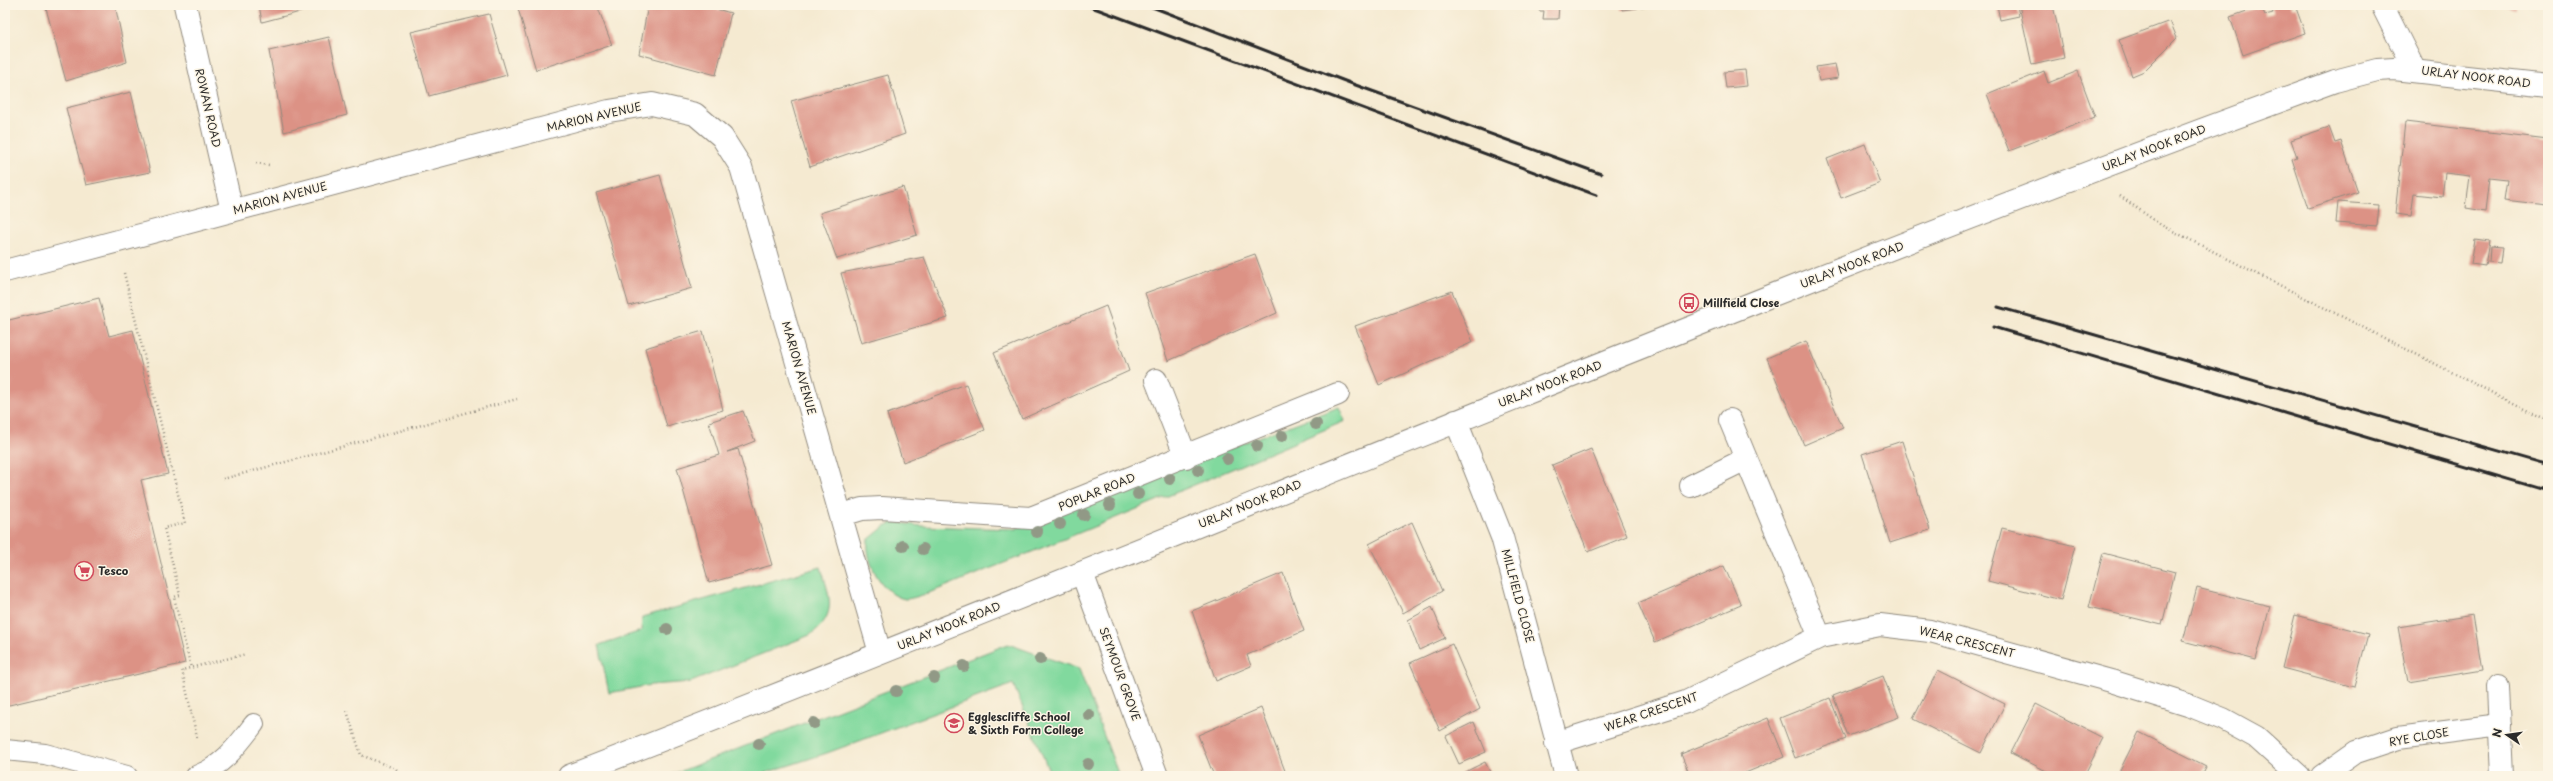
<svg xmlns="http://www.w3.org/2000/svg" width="2553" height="781" font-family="'Playpen Sans',sans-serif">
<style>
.green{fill:#81d99e;stroke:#568264}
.building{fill:#dc9285}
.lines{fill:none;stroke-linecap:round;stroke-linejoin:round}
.service-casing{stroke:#908a7e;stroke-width:22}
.minor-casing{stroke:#908a7e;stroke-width:24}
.primary-casing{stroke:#908a7e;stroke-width:24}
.path{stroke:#908a7e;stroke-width:2.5;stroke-dasharray:1 3;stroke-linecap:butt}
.service{stroke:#fff;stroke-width:20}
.minor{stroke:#fff;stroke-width:22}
.primary{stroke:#fff;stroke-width:22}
.rail{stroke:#2b2b2b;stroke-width:3}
.tree{fill:#919986}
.labels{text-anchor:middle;stroke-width:3;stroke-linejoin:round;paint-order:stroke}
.street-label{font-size:11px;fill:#2b2b2b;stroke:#fcf5e5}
.poi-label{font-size:11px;font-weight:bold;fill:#2b2b2b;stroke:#fcf5e5;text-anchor:start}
</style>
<rect width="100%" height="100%" fill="#fcf5e5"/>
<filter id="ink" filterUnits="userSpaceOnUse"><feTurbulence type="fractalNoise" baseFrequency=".025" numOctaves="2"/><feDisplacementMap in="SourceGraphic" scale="8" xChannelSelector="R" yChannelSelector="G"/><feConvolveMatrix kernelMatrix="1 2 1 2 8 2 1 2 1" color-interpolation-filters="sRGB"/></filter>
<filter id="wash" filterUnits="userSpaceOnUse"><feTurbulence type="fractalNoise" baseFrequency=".012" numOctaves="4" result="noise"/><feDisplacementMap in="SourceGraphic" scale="16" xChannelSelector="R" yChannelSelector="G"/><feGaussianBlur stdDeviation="0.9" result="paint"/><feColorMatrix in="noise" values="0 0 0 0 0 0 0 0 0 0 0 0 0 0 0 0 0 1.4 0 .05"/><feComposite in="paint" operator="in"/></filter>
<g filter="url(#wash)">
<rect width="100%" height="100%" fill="#f5ead1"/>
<path class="green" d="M1339,407L1345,421C1222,473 1100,526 976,574C964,579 915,600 905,599C882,595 865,561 868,540L885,526L894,522L921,526L1015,529Z
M821,567C829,596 839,614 810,635L691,682L651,685L609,693L599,645L641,631L642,617Z
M1008,644L1079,669L1119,776H1051L1013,684L827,753L756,776H668Z"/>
<g id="blocks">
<path class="building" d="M45,5H115L127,62L66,81Z
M259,5H323V6L262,22Z
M517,5H597L612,45L536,70Z
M648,5H701L731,13L716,75L639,54Z
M1540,5H1559L1558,19H1543L1544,11H1539Z
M1622,5H1638V8L1622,10Z
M1641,5H1658V6L1641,8Z
M1997,5H2017L2019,16L2000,20Z
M2019,5H2053L2064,58L2032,65Z
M2270,5H2290L2292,9L2296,8L2305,33L2243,55L2230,17L2261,6L2265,15L2273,13Z
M2505,5H2517V8Z
M489,14L507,75L429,96L411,32Z
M2170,21L2177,38L2144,71L2132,76L2119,40Z
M329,37L347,115L284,132L269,51Z
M1835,64L1838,78L1819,81L1816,67Z
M1745,70L1747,86L1726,88L1724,72Z
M2044,71L2048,83L2078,71L2095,117L2009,151L1987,94Z
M888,75L905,134L810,167L791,101Z
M131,92L150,172L86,185L66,108Z
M2405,122L2548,139V205L2504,200L2507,180L2489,178L2485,211L2466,208L2470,176L2445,173L2442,197L2414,194L2411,216L2395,214Z
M2329,127L2335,143L2341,141L2358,192L2308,208L2292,159L2297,157L2291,140Z
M1865,144L1880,183L1841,198L1827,159Z
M660,175L692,288L629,306L596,193Z
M903,187L917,235L837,259L820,213Z
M2338,202L2379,205L2377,226L2336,223Z
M2475,239L2489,241L2485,266L2471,264Z
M2490,247L2503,248L2501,263L2489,262Z
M1255,254L1277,313L1168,361L1145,293Z
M924,257L948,318L861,343L841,273Z
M1452,291L1473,342L1379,385L1355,326Z
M99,298L109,336L133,330L168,474L141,480L185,663L5,706V321Z
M1106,306L1129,371L1022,419L994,353Z
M703,331L723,410L667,427L645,348Z
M1806,341L1843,428L1804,445L1767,358Z
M966,384L985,430L903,462L887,414Z
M743,411L755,441L727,452L738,449L772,565L709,583L677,468L719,455L709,422Z
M1902,441L1930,530L1890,543L1862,454Z
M1591,449L1627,536L1588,552L1552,465Z
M1412,522L1442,591L1403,613L1369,544Z
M2002,528L2075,546L2061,600L1988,581Z
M2103,553L2175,572L2162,625L2089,607Z
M1724,566L1741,605L1655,642L1638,603Z
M1283,573L1304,631L1247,655L1251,666L1216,681L1192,611Z
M2197,588L2270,606L2256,660L2183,641Z
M1432,607L1445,638L1419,650L1408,620Z
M2295,615L2368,634L2354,687L2282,668Z
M2473,615L2482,670L2408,682L2398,627Z
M1452,644L1480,709L1440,731L1410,663Z
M1938,670L2005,704L1981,753L1913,719Z
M1883,676L1899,717L1848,736L1833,695Z
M1830,698L1846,739L1795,758L1780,718Z
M2036,704L2103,738L2084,776H2056L2011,753Z
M1261,708L1287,776H1214L1198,735Z
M1768,718L1784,757L1738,776H1690L1681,754Z
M1474,722L1486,752L1459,764L1446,736Z
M2139,732L2206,766L2201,776H2117Z
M1485,762L1492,776H1457Z"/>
</g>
</g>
<g filter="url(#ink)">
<use href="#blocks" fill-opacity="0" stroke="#908a7e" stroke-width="1"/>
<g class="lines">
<defs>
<path id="service" d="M5,750L45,754L127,776
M196,776C223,766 237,746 254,724"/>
<path id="minor" d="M185,5L232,211
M2382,5L2414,69
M5,271L609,111L652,104L695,114L722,137L741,167L880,653
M1156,380L1186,457
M1730,420L1820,637
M1456,421L1502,537L1566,776
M1691,486L1746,459
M842,515L862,509L882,508L1031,518L1338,394
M1082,573L1157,776
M2498,687L2502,776
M1556,743L1686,702L1820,637L1880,625L1930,631L2111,681L2191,706L2223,719L2256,737L2299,776
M2322,776L2356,752L2398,738L2500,725"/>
<path id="primary" d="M569,776C1159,548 1740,297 2335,81L2377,70L2394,69L2548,86"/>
</defs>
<use href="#service" class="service-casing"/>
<use href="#minor" class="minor-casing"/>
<use href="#primary" class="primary-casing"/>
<path class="path" d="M256,163L269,165
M2120,196L2161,225L2548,421
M124,273L185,523L164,528L180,595L174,597L191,668
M223,479L517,399
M347,711L361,755L396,769L402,776
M197,738L182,670L246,654
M819,776L833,770L835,776"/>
<use href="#service" class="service"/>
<use href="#minor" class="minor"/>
<use href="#primary" class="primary"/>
<path class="rail" d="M1086,5L1596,195
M1147,5L1350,83L1601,174
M1998,307L2548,465
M1993,327L2548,491"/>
</g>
<g class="tree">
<circle cx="1316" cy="424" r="6"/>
<circle cx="1282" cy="436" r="6"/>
<circle cx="1257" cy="446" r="6"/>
<circle cx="1227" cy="459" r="6"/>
<circle cx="1198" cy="470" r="6"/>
<circle cx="1170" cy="479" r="6"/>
<circle cx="1138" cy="494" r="6"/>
<circle cx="1110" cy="505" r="6"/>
<circle cx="1084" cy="515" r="6"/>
<circle cx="1060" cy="524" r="6"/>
<circle cx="1037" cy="532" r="6"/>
<circle cx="903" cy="546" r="6"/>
<circle cx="923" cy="549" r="6"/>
<circle cx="667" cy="629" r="6"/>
<circle cx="1040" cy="659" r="6"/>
<circle cx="964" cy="666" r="6"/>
<circle cx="934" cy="678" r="6"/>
<circle cx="896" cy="691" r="6"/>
<circle cx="1089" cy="715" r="6"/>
<circle cx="814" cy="723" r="6"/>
<circle cx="759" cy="744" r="6"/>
<circle cx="1088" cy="764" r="6"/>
</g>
</g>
<defs>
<symbol id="bus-ring" viewBox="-11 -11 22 22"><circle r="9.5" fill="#fcf5e5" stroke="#d1495b" stroke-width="1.5"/><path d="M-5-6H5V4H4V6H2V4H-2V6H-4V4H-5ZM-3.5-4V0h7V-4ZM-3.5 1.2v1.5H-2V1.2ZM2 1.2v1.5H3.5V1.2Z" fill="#d1495b"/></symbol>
<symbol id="supermarket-ring" viewBox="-11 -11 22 22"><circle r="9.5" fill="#fcf5e5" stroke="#d1495b" stroke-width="1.5"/><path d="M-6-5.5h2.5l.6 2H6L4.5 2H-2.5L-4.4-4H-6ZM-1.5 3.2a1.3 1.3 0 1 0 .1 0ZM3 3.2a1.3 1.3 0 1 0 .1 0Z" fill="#d1495b"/></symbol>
<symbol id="school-ring" viewBox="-11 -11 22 22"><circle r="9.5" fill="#fcf5e5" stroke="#d1495b" stroke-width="1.5"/><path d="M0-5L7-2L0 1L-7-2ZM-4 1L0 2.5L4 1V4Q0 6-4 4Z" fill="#d1495b"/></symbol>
</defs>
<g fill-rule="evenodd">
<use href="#bus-ring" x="1678" y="292" width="22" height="22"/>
<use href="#supermarket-ring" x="73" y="560" width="22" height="22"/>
<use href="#school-ring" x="943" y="712" width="22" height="22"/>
</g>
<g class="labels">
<g class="street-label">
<text transform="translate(2476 77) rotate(7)" y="4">URLAY NOOK ROAD</text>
<text transform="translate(208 108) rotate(77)" y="4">ROWAN ROAD</text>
<text transform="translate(594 117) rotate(-13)" y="4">MARION AVENUE</text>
<text transform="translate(2154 148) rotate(-21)" y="4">URLAY NOOK ROAD</text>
<text transform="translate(280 198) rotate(-15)" y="4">MARION AVENUE</text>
<text transform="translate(1852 265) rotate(-21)" y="4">URLAY NOOK ROAD</text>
<text transform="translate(799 368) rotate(74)" y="4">MARION AVENUE</text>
<text transform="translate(1550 384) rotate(-21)" y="4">URLAY NOOK ROAD</text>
<text transform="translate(1097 492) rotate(-22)" y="4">POPLAR ROAD</text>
<text transform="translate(1250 504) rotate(-22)" y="4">URLAY NOOK ROAD</text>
<text transform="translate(1518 596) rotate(75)" y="4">MILLFIELD CLOSE</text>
<text transform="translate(949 626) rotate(-22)" y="4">URLAY NOOK ROAD</text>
<text transform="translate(1967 642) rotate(14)" y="4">WEAR CRESCENT</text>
<text transform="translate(1120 674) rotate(70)" y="4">SEYMOUR GROVE</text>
<text transform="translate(1651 712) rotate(-19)" y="4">WEAR CRESCENT</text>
<text transform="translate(2419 737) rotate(-10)" y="4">RYE CLOSE</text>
</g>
<g class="poi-label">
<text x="1703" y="307">Millfield Close</text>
<text x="98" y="575">Tesco</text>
<text x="968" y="721">Egglescliffe School<tspan x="968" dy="13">&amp; Sixth Form College</tspan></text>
</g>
</g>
<rect width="2553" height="781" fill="none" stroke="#fcf5e5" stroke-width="20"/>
<g transform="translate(2507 735) rotate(283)" stroke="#fcf5e5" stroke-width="3" paint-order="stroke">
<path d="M0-3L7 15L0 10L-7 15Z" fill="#2b2b2b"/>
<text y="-6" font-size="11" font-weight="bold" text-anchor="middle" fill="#2b2b2b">N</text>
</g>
</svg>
